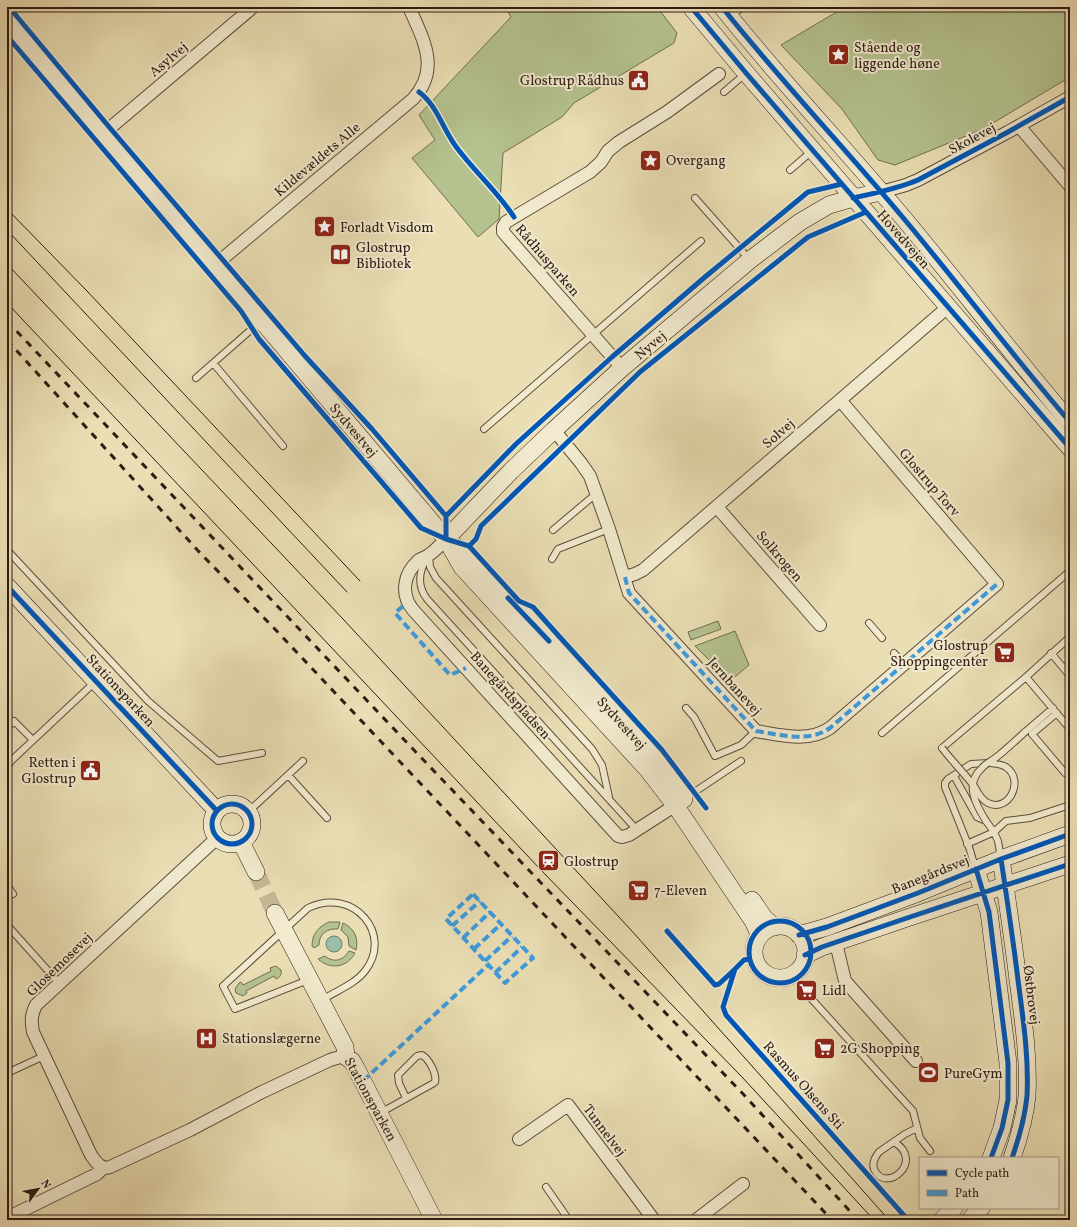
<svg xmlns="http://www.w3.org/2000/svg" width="1077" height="1227" font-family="Vollkorn,serif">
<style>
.green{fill:#b4c28f;stroke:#716e51}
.water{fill:#98bda8;stroke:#6e7c6c}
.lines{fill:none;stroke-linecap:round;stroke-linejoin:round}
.secondary-tunnel{stroke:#c4b794;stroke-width:17;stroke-dasharray:17 8;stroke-linecap:butt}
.lane-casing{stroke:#5d4c3b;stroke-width:8}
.street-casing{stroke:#5d4c3b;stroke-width:14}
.secondary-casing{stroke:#2e1b13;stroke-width:18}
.lane{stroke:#f1eace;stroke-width:6}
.street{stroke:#f1eace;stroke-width:12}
.secondary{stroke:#f1eace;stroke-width:17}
.tram{stroke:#2e1b13;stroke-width:1}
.rail{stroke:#2e1b13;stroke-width:3;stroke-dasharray:7 7;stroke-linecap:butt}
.lane-bridge-casing{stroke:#5d4c3b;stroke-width:8;stroke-linecap:butt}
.lane-bridge{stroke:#f1eace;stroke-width:6}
.quiet{stroke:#3d9bde;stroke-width:4;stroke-dasharray:8 4;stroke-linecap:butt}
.cycleway-casing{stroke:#f1eace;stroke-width:8}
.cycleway{stroke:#0057b8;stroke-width:5}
.labels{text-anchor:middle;stroke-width:4;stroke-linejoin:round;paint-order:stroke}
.poi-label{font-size:14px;fill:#2e1b13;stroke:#f1eace;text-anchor:start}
.street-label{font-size:14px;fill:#2e1b13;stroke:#f1eace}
</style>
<rect width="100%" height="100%" fill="#eadeb4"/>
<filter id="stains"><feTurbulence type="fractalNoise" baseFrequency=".005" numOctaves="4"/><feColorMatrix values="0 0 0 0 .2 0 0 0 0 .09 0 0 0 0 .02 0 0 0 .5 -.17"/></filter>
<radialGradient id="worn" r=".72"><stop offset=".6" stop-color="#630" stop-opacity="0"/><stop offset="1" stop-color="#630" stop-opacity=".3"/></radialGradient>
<path class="green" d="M505,7H657L677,33L674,43L574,103L562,117L503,153L499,219L478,237L412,158L435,140L419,115L511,17Z
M845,7H1070V77L983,129L895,165L878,160L842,109L781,45Z
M718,621L721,629L691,640L688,632Z
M735,631L749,665L730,681L695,646Z
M329,922H340L338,929C327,928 319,934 319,945L314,948L312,946C312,934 318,927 329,922Z
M343,923C354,928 359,938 356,950L349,946L348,937L341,930Z
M349,951L355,953C347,968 330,970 318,959L325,956C333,963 343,961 349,951Z
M276,966L281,970C282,975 280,977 276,979L274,976L246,991L247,993L243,996L236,993L235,989L239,983L241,982L243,985L271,971L270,968Z"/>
<path class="water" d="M326 944a8 8 0 1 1 16 0a8 8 0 1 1-16 0Z"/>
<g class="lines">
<path class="secondary-tunnel" d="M256,872L275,913"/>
<defs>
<path id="lane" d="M498,7L499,8
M730,16L743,7
M724,92L745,74
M790,170L812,151
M695,198L749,259
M213,363L283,446
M196,378L261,321
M484,429L701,241
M553,530L597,493
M7,550L148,701L218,761L262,753
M429,556L430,567L436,578L592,749L602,765L609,797
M427,558C419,571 417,586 427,599L637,830
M552,559L558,549L609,529
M869,623L882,638
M894,653L905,665
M1051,653L1070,676
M1026,677L1070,729
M686,708L694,717L715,756L741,745L756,731
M1057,713L1032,734L1065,773L1070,768
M7,728L14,721L33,740
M1025,732L1053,708
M882,733L1070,571
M942,748L1026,677L1070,637
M7,767L12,760L95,682
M288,775L327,818
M954,776L977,817L986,821L994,832L998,841L1001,858
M684,799L741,761
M248,812L303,761
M967,844L994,832L1006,821L1030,818L1067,806
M975,867L969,847L945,787V783L948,779L971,764L989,763
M7,885L13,894
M1069,922H1070
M7,925L59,983
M308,980L235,1009L223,986L308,908C353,886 394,934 365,971C355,984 336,991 322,1000
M808,995L913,1111L920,1138L930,1151
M7,1073L44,1056
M380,1113L434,1083L435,1082C437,1074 429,1059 422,1055L417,1056L398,1075L399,1083L406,1098
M894,1142C926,1161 885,1195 874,1169C872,1163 875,1157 879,1152L905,1134L917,1128
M546,1187L569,1220"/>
<path id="street" d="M1019,126L1070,186
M104,133L253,7
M881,192L906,185L918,180L1008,132L1070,97
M215,265L413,99C441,69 423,39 409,7
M622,368L503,232V227L506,222L590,172L601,162L608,151L619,142L667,112L719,74
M554,430L581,463L590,476L609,529L629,593L756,731C781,735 808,743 830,728L997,584L840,400
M717,507L820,625
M446,539C441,544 436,550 430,554C427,557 422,558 419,560C403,574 400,595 414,611L618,836L622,837L629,835L682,801
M625,577L635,574L643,570L948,307
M217,838L36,1005C31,1015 31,1021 33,1032L91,1155C96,1162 101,1170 110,1167L190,1130L260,1093L330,1060L340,1057H346
M836,943L845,981L916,1061
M519,1139L568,1105L654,1220
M7,1218L97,1174L103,1168
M696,1220L743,1184"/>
<path id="secondary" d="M691,7L746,73L1070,448
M722,7C780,80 845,148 905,220C961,287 1013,356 1070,422
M7,19L446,539L462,567L648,770L675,805L753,921L760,936
M446,539L511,471L554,430L622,368L750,260L800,222L829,205L853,198L881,192
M453,545L472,559L549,641L664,770L684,799
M7,586L217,811
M212 824a20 20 0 1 1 40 0a20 20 0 1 1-40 0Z
M241,842L256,872
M1001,859C1007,899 1013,939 1018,980C1023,1018 1029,1057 1027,1096C1025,1117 1019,1138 1012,1158
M976,869L989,912L1008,1063V1100L1002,1128L991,1158
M752,900L765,919L775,927
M275,913L345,1047L346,1057L352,1061L356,1068L434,1220
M754 952a26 26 0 1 1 52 0a26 26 0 1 1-52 0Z
M799,935L827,927L918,893L1001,859L1070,834
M805,955L822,947L907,918L1070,864
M942,1220L954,1208
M970,1220L981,1208"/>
</defs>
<use href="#lane" class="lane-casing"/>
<use href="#street" class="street-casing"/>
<use href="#secondary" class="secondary-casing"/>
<use href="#lane" class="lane"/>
<use href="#street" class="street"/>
<use href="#secondary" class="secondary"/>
<path class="tram" d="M7,209L87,291L360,581
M7,230L347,592
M7,264L343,619L631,930L889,1220
M7,303L540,869L742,1077L874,1220"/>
<path class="rail" d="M7,321L412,748L745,1096L858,1220
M7,340L201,554L272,626L832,1220"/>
<defs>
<path id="lane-bridge" d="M942,748C952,761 964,773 974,786C978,792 980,799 988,803C1009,813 1025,780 1006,767C1001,764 996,764 991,763
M986,821C976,805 964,784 982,768C985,764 990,762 994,759C1005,751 1015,741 1025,732"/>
</defs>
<use href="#lane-bridge" class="lane-bridge-casing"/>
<use href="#lane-bridge" class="lane-bridge"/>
<path class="quiet" d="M625,577L629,593L756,731C781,735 808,743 830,728L997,584
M403,606L395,613L450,675L466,668
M473,894L533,958L505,983L446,919Z
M452,926L480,901
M463,938L490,912
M474,949L501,924
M485,961L512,936
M495,973L522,947
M363,1081L488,965"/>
<defs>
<path id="cycleway" d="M9,7L110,128L305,356L372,429L446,516V539
M691,7L746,73L1070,448
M722,7C780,80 845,148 905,220C961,287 1013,356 1070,422
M7,36L241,311L259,339L421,528L446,539L469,546
M419,92C437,105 443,130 457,148C475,172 498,192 514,217
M853,198C875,193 897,189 918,180L1008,132L1070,97
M446,516L516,444L612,357L705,277L808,192L842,184
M7,586L217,811
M508,598L549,641
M212 824a20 20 0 1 1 40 0a20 20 0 1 1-40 0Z
M706,808L662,750L557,634L533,607L519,601L469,546L476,539L481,526L640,372L808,237L866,212
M1001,859C1007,899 1013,939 1018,980C1023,1018 1029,1057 1027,1096C1025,1117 1019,1138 1012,1158
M976,869L989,912L1008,1063V1100L1002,1128L991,1158
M749 952a31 31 0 1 1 62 0a31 31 0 1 1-62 0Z
M667,931L715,985L719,984L735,969
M799,935L827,927L918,893L1001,859L1070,834
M805,955L822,947L907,918L1070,864
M749,959L744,960L735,969L723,1007L726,1015L908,1220"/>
</defs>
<use href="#cycleway" class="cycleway-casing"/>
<use href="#cycleway" class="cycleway"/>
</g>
<defs>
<symbol id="sight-square" viewBox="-11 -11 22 22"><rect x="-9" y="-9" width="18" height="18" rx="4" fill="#8f2418" stroke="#f1eace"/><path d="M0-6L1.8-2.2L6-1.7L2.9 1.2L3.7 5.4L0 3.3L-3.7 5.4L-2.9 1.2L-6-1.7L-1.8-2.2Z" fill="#fff"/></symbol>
<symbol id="civic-square" viewBox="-11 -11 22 22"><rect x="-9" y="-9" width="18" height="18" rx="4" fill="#8f2418" stroke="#f1eace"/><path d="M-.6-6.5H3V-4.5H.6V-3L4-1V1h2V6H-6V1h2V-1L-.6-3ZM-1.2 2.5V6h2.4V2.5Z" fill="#fff"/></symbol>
<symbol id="library-square" viewBox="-11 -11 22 22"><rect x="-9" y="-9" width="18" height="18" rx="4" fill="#8f2418" stroke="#f1eace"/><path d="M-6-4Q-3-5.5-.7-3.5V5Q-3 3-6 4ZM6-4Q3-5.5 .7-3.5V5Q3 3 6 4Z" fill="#fff"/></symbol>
<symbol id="supermarket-square" viewBox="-11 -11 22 22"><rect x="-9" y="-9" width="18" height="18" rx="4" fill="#8f2418" stroke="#f1eace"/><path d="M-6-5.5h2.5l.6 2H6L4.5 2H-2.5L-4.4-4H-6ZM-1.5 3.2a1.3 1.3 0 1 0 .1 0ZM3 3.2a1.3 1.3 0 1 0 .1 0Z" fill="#fff"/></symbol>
<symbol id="station-square" viewBox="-11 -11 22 22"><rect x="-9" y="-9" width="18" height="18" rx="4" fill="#8f2418" stroke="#f1eace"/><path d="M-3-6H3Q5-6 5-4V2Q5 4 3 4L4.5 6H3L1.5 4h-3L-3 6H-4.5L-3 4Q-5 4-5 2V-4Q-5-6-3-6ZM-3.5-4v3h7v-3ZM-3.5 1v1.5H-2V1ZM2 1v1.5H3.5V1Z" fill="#fff"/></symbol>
<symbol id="hospital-square" viewBox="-11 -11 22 22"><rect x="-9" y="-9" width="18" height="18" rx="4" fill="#8f2418" stroke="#f1eace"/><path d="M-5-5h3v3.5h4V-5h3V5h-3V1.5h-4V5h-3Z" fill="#fff"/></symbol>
<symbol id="stadium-square" viewBox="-11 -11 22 22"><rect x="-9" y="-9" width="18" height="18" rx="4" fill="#8f2418" stroke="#f1eace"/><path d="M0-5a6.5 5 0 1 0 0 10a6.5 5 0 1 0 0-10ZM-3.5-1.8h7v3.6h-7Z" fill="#fff"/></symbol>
</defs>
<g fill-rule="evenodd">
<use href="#sight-square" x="826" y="42" width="25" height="25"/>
<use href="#civic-square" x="626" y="68" width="25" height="25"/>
<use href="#sight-square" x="638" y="148" width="25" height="25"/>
<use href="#sight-square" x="312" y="214" width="25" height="25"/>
<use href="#library-square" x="328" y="242" width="25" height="25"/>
<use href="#supermarket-square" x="992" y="640" width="25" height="25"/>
<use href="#civic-square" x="78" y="758" width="25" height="25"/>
<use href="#station-square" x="536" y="848" width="25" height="25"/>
<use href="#supermarket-square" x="626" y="878" width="25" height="25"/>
<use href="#supermarket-square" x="794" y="978" width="25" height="25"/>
<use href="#hospital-square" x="194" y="1026" width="25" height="25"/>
<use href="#supermarket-square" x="812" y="1036" width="25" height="25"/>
<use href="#stadium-square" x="916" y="1060" width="25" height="25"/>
</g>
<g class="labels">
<g class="poi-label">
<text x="854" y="52">Stående og<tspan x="854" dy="16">liggende høne</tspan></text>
<text x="624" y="85" text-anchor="end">Glostrup Rådhus</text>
<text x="666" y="165">Overgang</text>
<text x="340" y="232">Forladt Visdom</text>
<text x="356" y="252">Glostrup<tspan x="356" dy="16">Bibliotek</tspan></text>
<text x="988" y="650" text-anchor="end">Glostrup<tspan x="988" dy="16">Shoppingcenter</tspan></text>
<text x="76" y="767" text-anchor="end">Retten i<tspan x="76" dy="16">Glostrup</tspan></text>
<text x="564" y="866">Glostrup</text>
<text x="654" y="895">7-Eleven</text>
<text x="822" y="995">Lidl</text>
<text x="222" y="1043">Stationslægerne</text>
<text x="840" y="1053">2G Shopping</text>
<text x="944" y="1078">PureGym</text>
</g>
<g class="street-label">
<text transform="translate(168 59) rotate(-40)" y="5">Asylvej</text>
<text transform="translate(972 138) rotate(-28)" y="5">Skolevej</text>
<text transform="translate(317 159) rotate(-40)" y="5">Kildevældets Alle</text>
<text transform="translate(904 239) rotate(49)" y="5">Hovedvejen</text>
<text transform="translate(548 260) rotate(49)" y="5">Rådhusparken</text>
<text transform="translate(650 345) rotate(-40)" y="5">Nyvej</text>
<text transform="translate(354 430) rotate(50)" y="5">Sydvestvej</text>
<text transform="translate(778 433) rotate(-41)" y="5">Solvej</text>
<text transform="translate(930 482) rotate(49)" y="5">Glostrup Torv</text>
<text transform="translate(780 556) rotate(49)" y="5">Solkrogen</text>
<text transform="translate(735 686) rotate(48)" y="5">Jernbanevej</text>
<text transform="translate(121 690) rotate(47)" y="5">Stationsparken</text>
<text transform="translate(511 695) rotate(48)" y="5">Banegårdspladsen</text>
<text transform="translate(622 723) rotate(48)" y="5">Sydvestvej</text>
<text transform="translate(930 874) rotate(-22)" y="5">Banegårdsvej</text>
<text transform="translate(59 964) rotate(-44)" y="5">Glosemosevej</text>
<text transform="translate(1032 995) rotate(83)" y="5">Østbrovej</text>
<text transform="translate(804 1085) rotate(48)" y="5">Rasmus Olsens Sti</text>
<text transform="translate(371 1099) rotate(61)" y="5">Stationsparken</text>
<text transform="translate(605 1130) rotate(53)" y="5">Tunnelvej</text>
</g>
</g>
<rect width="1077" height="1227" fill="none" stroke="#eadeb4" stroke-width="24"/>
<rect x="8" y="8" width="1061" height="1211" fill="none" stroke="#2e1b13" stroke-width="2"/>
<rect x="12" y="12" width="1053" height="1203" fill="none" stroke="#2e1b13"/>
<rect x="919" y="1157" width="140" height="52" fill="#f1eace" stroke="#a39783"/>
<rect x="927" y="1170" width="20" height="6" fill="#0057b8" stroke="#a39783"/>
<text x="955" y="1177" font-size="12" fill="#2e1b13">Cycle path</text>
<rect x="927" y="1190" width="20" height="6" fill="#3d9bde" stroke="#a39783"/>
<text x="955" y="1197" font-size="12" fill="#2e1b13">Path</text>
<g transform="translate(38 1189) rotate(58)" stroke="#f1eace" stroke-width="3" paint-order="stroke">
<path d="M0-3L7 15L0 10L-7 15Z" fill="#2e1b13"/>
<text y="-6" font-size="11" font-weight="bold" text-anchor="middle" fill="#2e1b13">N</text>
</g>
<rect width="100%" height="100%" filter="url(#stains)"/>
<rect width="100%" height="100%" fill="url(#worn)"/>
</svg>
